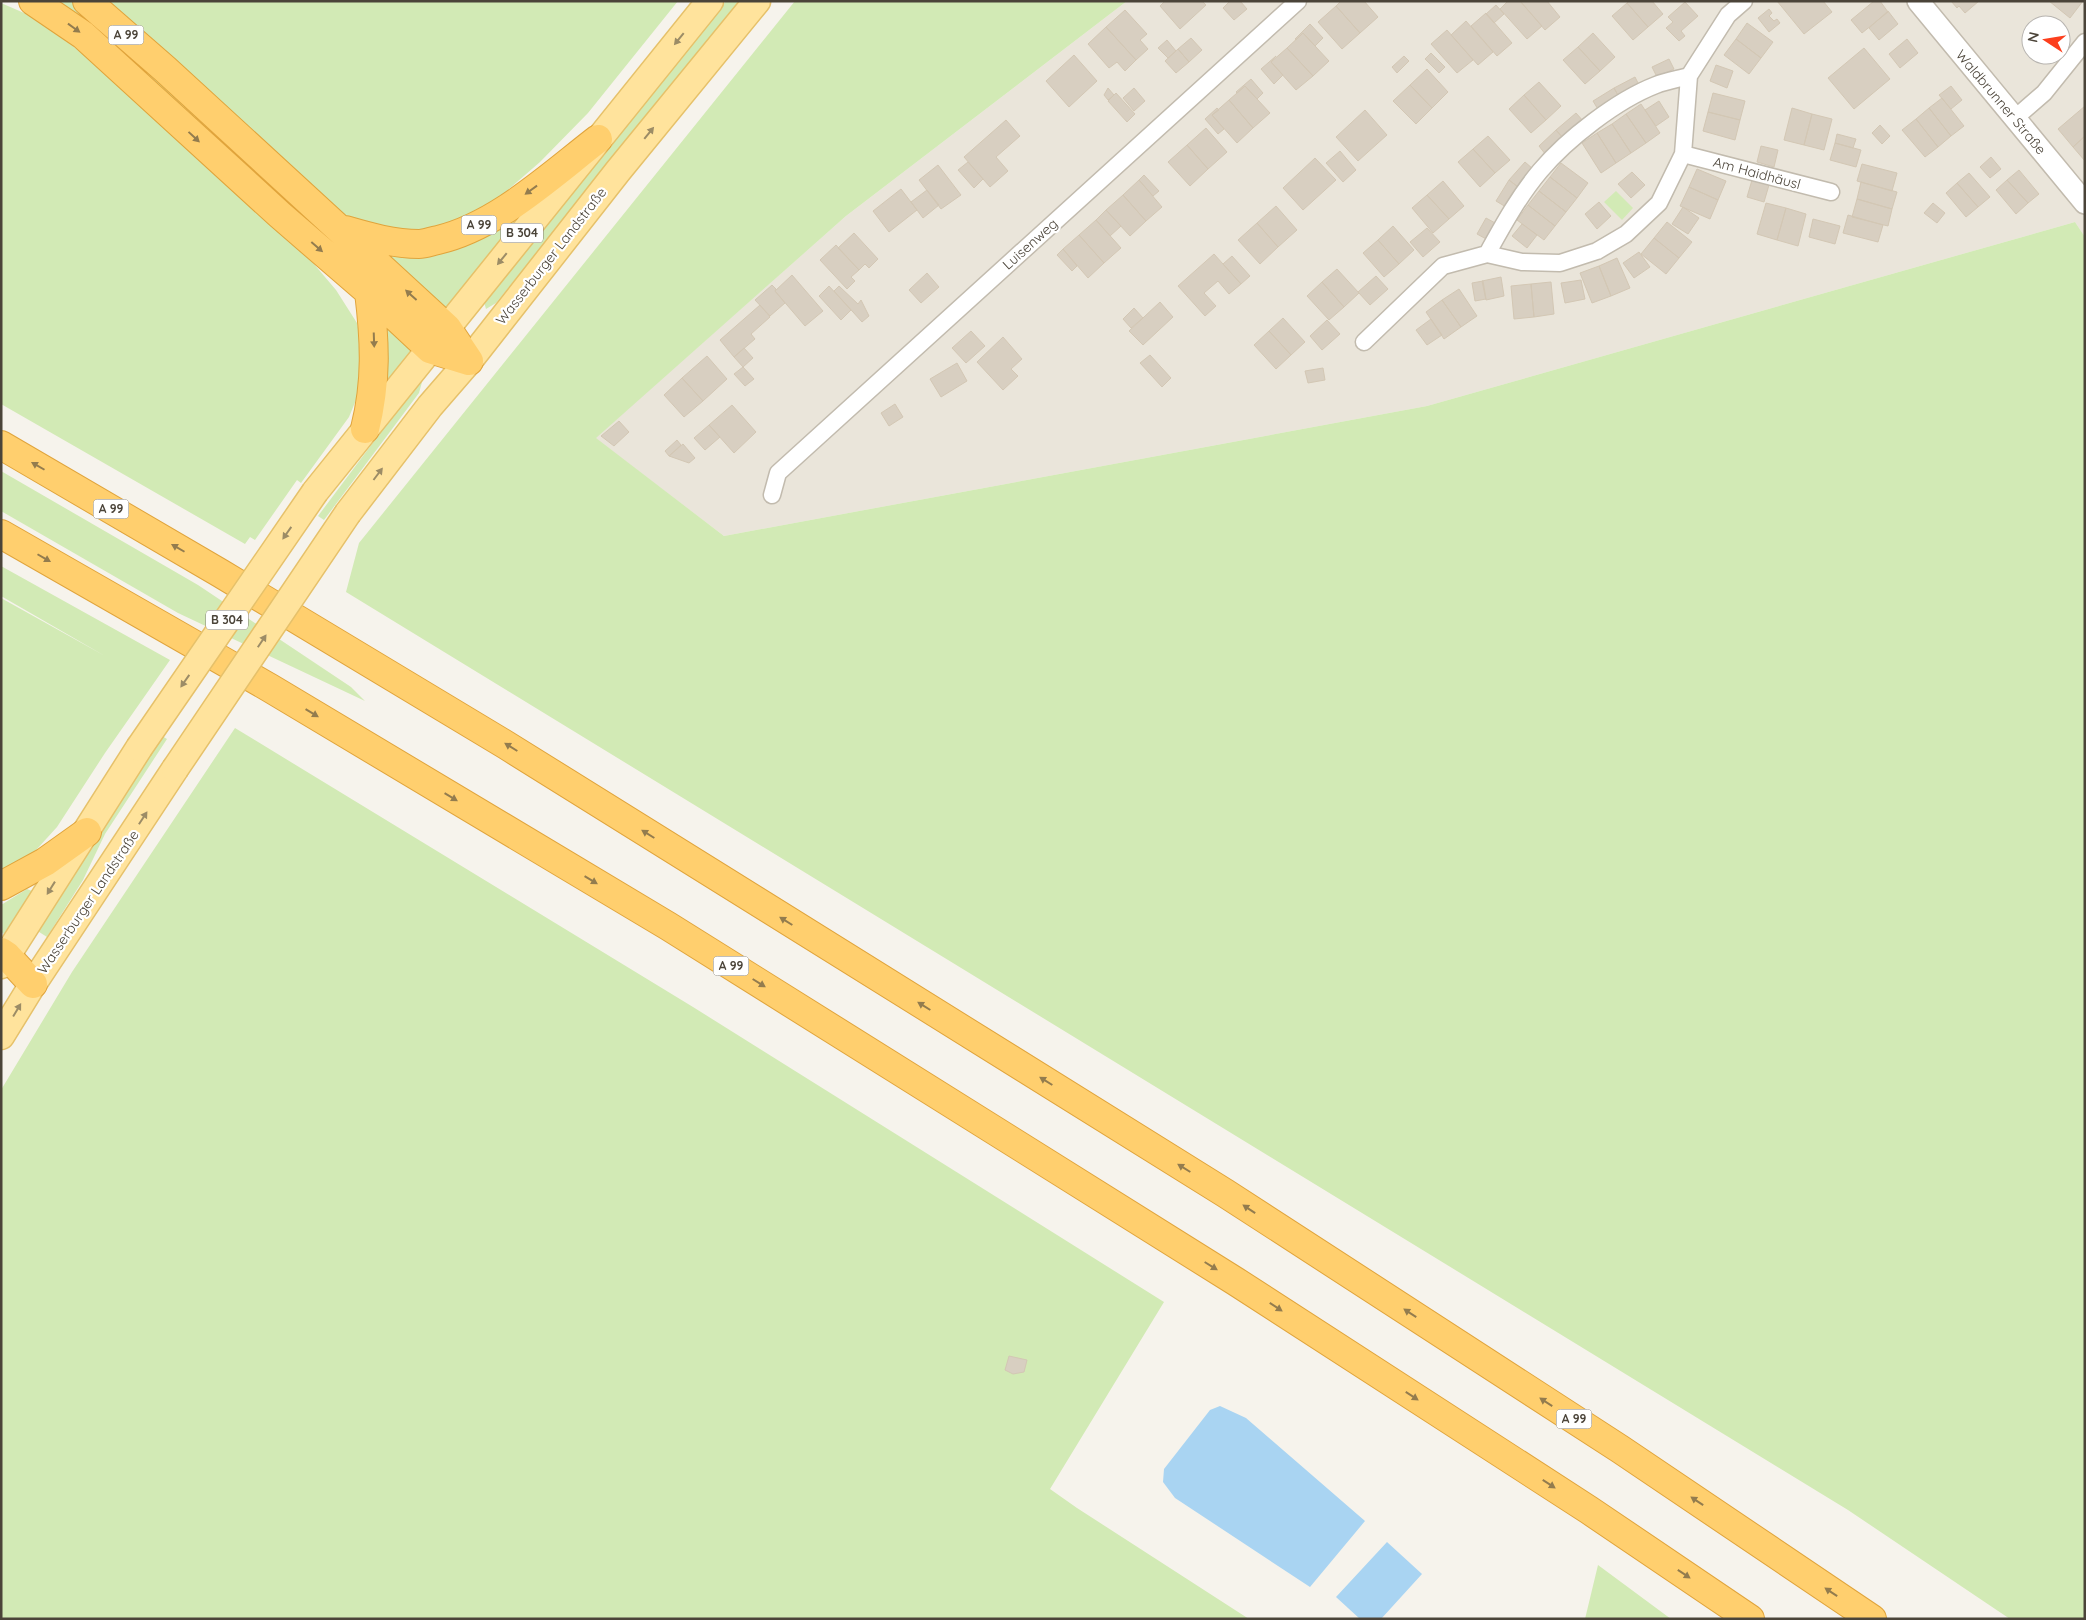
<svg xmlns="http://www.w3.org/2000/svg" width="2086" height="1620" font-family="Quicksand,sans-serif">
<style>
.residential{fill:#eae5da;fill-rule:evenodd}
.green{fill:#d2eab5}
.water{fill:#a9d4f2}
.building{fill:#d8cfc1;stroke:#d3c7b4}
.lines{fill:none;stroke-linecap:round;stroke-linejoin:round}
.minor-casing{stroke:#c2bbae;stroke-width:19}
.tertiary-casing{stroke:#c2bbae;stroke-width:24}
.primary-casing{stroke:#e6c16a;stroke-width:29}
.motorway-casing{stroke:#e0a43c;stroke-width:30}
.minor{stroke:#fff;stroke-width:16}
.tertiary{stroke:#fff;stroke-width:21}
.primary{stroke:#ffe39c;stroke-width:26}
.motorway{stroke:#ffcf6e;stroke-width:28}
.primary-bridge-casing{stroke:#e6c16a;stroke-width:29;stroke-linecap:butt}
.primary-bridge{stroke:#ffe39c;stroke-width:26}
.oneway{fill:#937c4e}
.oneway2{fill:#9c8c66}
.labels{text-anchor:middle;stroke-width:4.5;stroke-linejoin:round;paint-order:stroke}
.shield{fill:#fff;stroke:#817c74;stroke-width:1}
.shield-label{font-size:12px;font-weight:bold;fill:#4b4439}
.street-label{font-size:14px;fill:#4b4439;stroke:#fff}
</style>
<rect width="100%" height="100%" fill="#f6f3ec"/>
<path class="residential" d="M1127,1H2085V237L2075,222L1427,406L724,536L595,438L846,216ZM2031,25H2061V55H2031Z"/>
<path class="green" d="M56,1H74L429,331L424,334L134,65L66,7Z
M100,1H678L588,113L540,162L487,208L450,225L400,234L355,223L320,198Z
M726,1H741L496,303L486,309L484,302L492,289Z
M795,1H1127L846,216L596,438L724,536L1427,406L2075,222L2085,237V1619H2010L1848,1510L346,592L359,543Z
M1,3L38,19L124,86L308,257L336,290L357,323L363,349L362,372L356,400L349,417L301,483L297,480L255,540L250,537L245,544L1,404Z
M1616,191L1633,208L1622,220L1604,202Z
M521,215L444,311L377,252Z
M384,322L415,351L382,394Z
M422,382L419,393L324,520L318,516L414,388Z
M1,471L198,585L351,687L365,701L178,613L1,511Z
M1,566L170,660L105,753L57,827L27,860L1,877V598L105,656L1,596Z
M235,728L693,1007L1164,1302L1050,1489L1077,1508L1249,1619H1V1090L72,972Z
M162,736L167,739L105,834L83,880L47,937L36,930Z
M27,889L32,891L4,934L1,932V905Z
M1598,1565L1671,1619H1585Z"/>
<path class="water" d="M1220,1406L1246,1418L1365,1521L1310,1587L1175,1498L1163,1482L1164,1469L1210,1410Z
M1387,1542L1422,1574L1381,1619H1360L1336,1597Z"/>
<path class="building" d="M1165,1H1202L1206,5L1180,29L1160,6Z
M1230,1H1240L1247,9L1234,20L1223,8Z
M1341,1H1364L1378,17L1360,33L1336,6Z
M1508,1H1520L1542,26L1527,39L1500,9Z
M1520,1H1547L1560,17L1545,30Z
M1629,1H1652L1663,14L1648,27L1627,3Z
M1777,1H1823L1832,12L1804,34Z
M1874,1H1880L1888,12L1862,33L1851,20Z
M1951,1H1979L1965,13L1959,6L1957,8Z
M2049,1H2083L2070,18Z
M1685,2L1698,16L1681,31L1685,36L1679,41L1666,28L1673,22L1668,17Z
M1627,3L1648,27L1633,40L1612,16Z
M1496,5L1504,14L1494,23L1486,14Z
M1336,6L1360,33L1342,49L1318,22Z
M1769,9L1772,13L1769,16L1774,21L1777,19L1780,23L1769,32L1758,18Z
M1125,10L1147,34L1140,40L1148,49L1136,60L1106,27Z
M1888,11L1898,24L1879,40L1869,28Z
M1486,13L1512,43L1497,56L1471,26Z
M1466,21L1493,52L1478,65L1451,35Z
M1747,23L1773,42L1761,58L1736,39Z
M1310,24L1323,38L1315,46L1303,33L1296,40L1295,39Z
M1106,27L1136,60L1125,71L1117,62L1109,68L1088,44Z
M1447,30L1473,60L1457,73L1431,44Z
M1303,33L1329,61L1313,76L1287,48Z
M1593,33L1615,57L1600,71L1578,47Z
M1191,38L1202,50L1189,62L1178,49Z
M1736,39L1761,58L1749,74L1724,55Z
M1907,39L1918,53L1900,68L1889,54Z
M1167,40L1176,51L1168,58L1158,48Z
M1578,47L1600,71L1585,84L1563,60Z
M1287,48L1313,76L1296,90L1271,62Z
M1864,48L1890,79L1854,109L1828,78Z
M1178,49L1189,62L1176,73L1165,61Z
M1431,53L1445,67L1439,73L1425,59Z
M1074,55L1097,81L1069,107L1046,81Z
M1276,56L1271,62L1283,75L1274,84L1261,69Z
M1404,56L1409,61L1397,73L1392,67Z
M1669,59L1674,69L1657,77L1652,67Z
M1716,65L1733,71L1727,88L1710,81Z
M1427,69L1448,92L1432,108L1410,85Z
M1635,77L1640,87L1619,97L1614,88Z
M1251,79L1263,93L1257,99L1245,86L1237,93L1236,92Z
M1539,82L1561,106L1546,120L1524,95Z
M1410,85L1432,108L1416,124L1393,101Z
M1245,86L1270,113L1253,128L1229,100Z
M1951,86L1962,100L1951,109L1939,95Z
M1108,88L1114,95L1108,100L1104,95Z
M1134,88L1145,101L1134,111L1123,98Z
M1614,88L1619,97L1599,111L1593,101Z
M1116,93L1135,114L1127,122L1108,101Z
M1713,93L1745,101L1740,120L1708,112Z
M1524,95L1546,120L1531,133L1509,109Z
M1942,98L1964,126L1951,136L1929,108Z
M1229,100L1253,128L1237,143L1212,115Z
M1659,101L1669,117L1656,126L1645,110Z
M1641,104L1660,133L1646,143L1626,114Z
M2085,106V136L2073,147L2058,129Z
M1217,108L1219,110L1212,115L1224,129L1218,134L1205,119Z
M1792,108L1812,114L1804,145L1784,140Z
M1929,108L1951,136L1938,147L1916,119Z
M1365,110L1387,135L1358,161L1336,137Z
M1708,112L1740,120L1735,140L1703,131Z
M1576,113L1584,122L1563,138L1556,130Z
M1626,114L1646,143L1631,153L1612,124Z
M1812,114L1832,119L1824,150L1804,145Z
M1916,119L1938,147L1925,157L1902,130Z
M1006,120L1020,136L996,157L1008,171L990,187L964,157Z
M1612,124L1631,153L1616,163L1597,133Z
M1880,125L1890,136L1882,144L1872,133Z
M1206,128L1227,152L1208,169L1187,145Z
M1556,130L1563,138L1546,155L1539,146Z
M1597,133L1616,163L1601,173L1582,143Z
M1837,134L1856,139L1853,148L1835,143Z
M1488,136L1510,160L1495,173L1473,149Z
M2085,136V161L2073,147Z
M1835,143L1861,150L1856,167L1830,160Z
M1187,145L1208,169L1190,186L1168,162Z
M1761,146L1778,150L1774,167L1757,162Z
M1473,149L1495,173L1480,187L1458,162Z
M1340,151L1356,170L1343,182L1326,163Z
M1991,157L2001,169L1990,178L1980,167Z
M1315,158L1336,180L1303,210L1283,188Z
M968,162L983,179L974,188L958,170Z
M1525,162L1533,169L1518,187L1509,180Z
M1561,163L1588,183L1577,198L1550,177Z
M1862,164L1897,173L1892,191L1857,181Z
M938,165L961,195L941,209L919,180Z
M1697,169L1726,181L1718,200L1689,187Z
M2019,170L2039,194L2028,203L2007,180Z
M1632,172L1645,185L1631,198L1618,184Z
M1969,173L1990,197L1978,207L1957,183Z
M1144,175L1159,191L1153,196L1139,180Z
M1550,177L1577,198L1566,212L1539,191Z
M1139,180L1162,207L1146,221L1123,195Z
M1509,180L1518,187L1506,207L1496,201Z
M1752,180L1769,185L1764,202L1747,197Z
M2007,180L2028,203L2016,214L1996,190Z
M1443,181L1464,206L1449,219L1427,195Z
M1861,182L1897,192L1892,209L1857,199Z
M1957,183L1978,207L1966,217L1946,193Z
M1689,187L1718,200L1710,219L1680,206Z
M901,189L917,210L889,232L873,211Z
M927,190L939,205L923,218L911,202Z
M1539,191L1566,212L1555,226L1528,205Z
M1123,195L1146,221L1130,236L1106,210Z
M1427,195L1449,219L1433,233L1412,208Z
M1857,199L1892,209L1888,226L1852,217Z
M1599,202L1611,216L1597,229L1585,214Z
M1766,203L1786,208L1777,240L1757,234Z
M1933,203L1945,213L1937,223L1924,213Z
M1528,205L1555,226L1544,240L1517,220Z
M1276,206L1297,230L1278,247L1257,223Z
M1683,207L1699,218L1688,234L1672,224Z
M1786,208L1806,214L1798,246L1777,240Z
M1106,210L1121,226L1110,236L1096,220Z
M1848,215L1883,225L1878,242L1843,233Z
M1486,218L1497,224L1488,240L1477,234Z
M1813,219L1840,226L1835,244L1809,237Z
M1096,220L1121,248L1104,263L1079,235Z
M1667,222L1692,242L1679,258L1654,238Z
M1257,223L1278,247L1260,264L1238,240Z
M1522,224L1537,235L1527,248L1512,236Z
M1393,226L1414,250L1399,264L1378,240Z
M1427,228L1440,242L1423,257L1410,242Z
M854,233L878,259L869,268L865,264L859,270L838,248Z
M1079,235L1104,263L1088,278L1063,249Z
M1654,238L1679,258L1666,274L1641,254Z
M1378,240L1399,264L1384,277L1363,253Z
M836,245L859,270L851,277L855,281L847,289L820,260Z
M1063,249L1077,266L1072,271L1057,255Z
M1639,252L1650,267L1634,278L1623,263Z
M1214,254L1241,284L1229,294L1218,281L1204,293L1216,306L1205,316L1178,286Z
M1232,256L1250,276L1241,284L1223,264Z
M1617,258L1630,288L1611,296L1599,266Z
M1599,266L1611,296L1592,303L1580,273Z
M1337,269L1359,293L1344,307L1322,282Z
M927,273L939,287L921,303L909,290Z
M792,275L823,311L805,326L775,291Z
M1376,276L1388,289L1370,305L1358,292Z
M1501,277L1504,296L1486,300L1482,281Z
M1581,280L1585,299L1565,303L1561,283Z
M1483,281L1486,299L1475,301L1472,283Z
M1322,282L1344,307L1329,320L1307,296Z
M1551,282L1554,314L1534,317L1531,284Z
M1531,284L1534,317L1514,319L1511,286Z
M772,285L776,289L775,291L785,303L770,316L755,300Z
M829,286L851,310L841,320L819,296Z
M839,286L858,304L861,300L869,316L862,322L834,291Z
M1459,289L1477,316L1461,327L1442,300Z
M1442,300L1461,327L1444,339L1426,312Z
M1160,302L1173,317L1143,345L1129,331Z
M760,305L770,317L751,334L755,339L734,357L720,340Z
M1134,308L1143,318L1131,328L1123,319Z
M1283,318L1305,342L1291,355L1269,331Z
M1431,319L1442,335L1427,345L1416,330Z
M1327,320L1340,334L1322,350L1310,336Z
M971,331L985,346L966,363L952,348Z
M1269,331L1291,355L1276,369L1254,345Z
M1003,337L1022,359L1011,369L1018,376L1003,390L977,362Z
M744,348L753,358L743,367L734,357Z
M1150,355L1171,378L1162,387L1140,363Z
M707,356L727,379L703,401L682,378Z
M957,363L967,381L941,397L930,379Z
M743,367L754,379L745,386L734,374Z
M1323,368L1325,380L1308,383L1305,371Z
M682,378L703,401L684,417L664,395Z
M895,404L903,417L889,426L881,413Z
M732,405L756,432L734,453L709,425Z
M619,421L629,432L614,446L601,436Z
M709,425L720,437L705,450L694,438Z
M677,440L681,445L669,456L665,451Z
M683,444L695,458L689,463L669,456Z
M1009,1356L1027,1360L1024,1372L1013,1374L1005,1370Z"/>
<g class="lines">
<defs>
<path id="minor" d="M2014,119L2044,93L2085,42
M1683,154L1831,192
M1487,254C1503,225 1519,196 1540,171C1567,139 1617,100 1656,85C1666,81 1678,79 1689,76
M1364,342L1443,266L1487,254L1522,262L1560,263L1597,251L1626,234L1659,203L1683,154L1689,76L1728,15L1744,1
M772,495L778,473L1298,1"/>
<path id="tertiary" d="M1918,1L2085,203"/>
<path id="primary" d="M315,492L710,1
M348,513L430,406L469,361L618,171L757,1
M1,965L139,748
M1,1036L33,984L175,769"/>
<path id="motorway" d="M33,1L83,35L280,215L369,292L430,349L469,361
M87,1L165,69L447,328L469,361
M345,230C369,237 394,244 419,244C425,244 432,241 438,240C497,226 550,176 598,139
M365,429C377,381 375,341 369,292
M1,445L220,573L506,745L1225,1193L1620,1449L1872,1619
M1,534L270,688L668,926L1235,1281L1589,1510L1750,1619
M1,886L45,862L87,832
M1,952L7,956L33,984"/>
</defs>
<use href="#minor" class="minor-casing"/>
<use href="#tertiary" class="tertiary-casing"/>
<use href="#primary" class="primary-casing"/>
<use href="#motorway" class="motorway-casing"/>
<use href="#minor" class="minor"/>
<use href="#tertiary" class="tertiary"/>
<use href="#primary" class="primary"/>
<use href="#motorway" class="motorway"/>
<defs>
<path id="primary-bridge" d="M139,748L315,492
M175,769L348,513"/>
</defs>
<use href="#primary-bridge" class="primary-bridge-casing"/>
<use href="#primary-bridge" class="primary-bridge"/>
</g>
<defs><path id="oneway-solid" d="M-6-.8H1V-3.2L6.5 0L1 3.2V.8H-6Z" transform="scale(1.25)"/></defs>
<g class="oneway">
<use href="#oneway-solid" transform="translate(74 28) rotate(36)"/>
<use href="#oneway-solid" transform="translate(194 137) rotate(43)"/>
<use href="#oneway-solid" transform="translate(531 190) rotate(144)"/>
<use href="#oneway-solid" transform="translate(317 247) rotate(41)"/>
<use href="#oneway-solid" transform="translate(411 295) rotate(-138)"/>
<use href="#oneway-solid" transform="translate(374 340) rotate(88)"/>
<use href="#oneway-solid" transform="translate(38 466) rotate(-150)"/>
<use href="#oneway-solid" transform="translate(178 548) rotate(-150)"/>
<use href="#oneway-solid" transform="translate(44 558) rotate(30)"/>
<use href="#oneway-solid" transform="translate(312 713) rotate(31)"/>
<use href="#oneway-solid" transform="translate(511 747) rotate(-148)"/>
<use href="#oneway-solid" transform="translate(451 797) rotate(31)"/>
<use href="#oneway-solid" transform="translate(648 834) rotate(-148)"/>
<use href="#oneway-solid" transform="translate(591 880) rotate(31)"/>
<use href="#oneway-solid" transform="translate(786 921) rotate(-148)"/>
<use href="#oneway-solid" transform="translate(759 983) rotate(32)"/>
<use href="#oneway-solid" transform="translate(924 1006) rotate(-148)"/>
<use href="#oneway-solid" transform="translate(1046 1081) rotate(-148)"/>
<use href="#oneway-solid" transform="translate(1184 1168) rotate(-148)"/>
<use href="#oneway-solid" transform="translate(1249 1209) rotate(-146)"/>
<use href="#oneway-solid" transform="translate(1211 1266) rotate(32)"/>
<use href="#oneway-solid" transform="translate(1276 1307) rotate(33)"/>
<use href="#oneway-solid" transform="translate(1410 1313) rotate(-147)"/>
<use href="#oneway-solid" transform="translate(1412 1396) rotate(33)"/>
<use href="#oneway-solid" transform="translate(1546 1402) rotate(-147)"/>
<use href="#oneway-solid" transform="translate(1549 1484) rotate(33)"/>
<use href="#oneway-solid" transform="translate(1697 1501) rotate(-146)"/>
<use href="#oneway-solid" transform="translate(1684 1574) rotate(34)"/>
<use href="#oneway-solid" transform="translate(1831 1592) rotate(-146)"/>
</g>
<g class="oneway2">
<use href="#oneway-solid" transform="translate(679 39) rotate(129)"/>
<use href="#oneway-solid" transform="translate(649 133) rotate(-51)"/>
<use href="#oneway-solid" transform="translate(502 259) rotate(129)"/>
<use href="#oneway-solid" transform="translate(378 474) rotate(-53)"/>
<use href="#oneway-solid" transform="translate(287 533) rotate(125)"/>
<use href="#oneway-solid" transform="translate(262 641) rotate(-56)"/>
<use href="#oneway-solid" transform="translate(185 681) rotate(125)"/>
<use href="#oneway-solid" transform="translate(143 818) rotate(-57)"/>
<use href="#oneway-solid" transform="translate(51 888) rotate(122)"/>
<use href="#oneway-solid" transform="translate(17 1010) rotate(-59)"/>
</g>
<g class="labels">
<g class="shield">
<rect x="108.5" y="25.5" width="35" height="19" rx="4"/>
<rect x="461.5" y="215.5" width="35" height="19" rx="4"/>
<rect x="501" y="223.5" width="42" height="19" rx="4"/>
<rect x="93.5" y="499.5" width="35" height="19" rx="4"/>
<rect x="206" y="610.5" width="42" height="19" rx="4"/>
<rect x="713.5" y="956.5" width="35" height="19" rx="4"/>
<rect x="1556.5" y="1409.5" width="35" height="19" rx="4"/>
</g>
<g class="shield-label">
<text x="126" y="39">A 99</text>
<text x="479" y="229">A 99</text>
<text x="522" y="237">B 304</text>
<text x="111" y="513">A 99</text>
<text x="227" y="624">B 304</text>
<text x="731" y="970">A 99</text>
<text x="1574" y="1423">A 99</text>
</g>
<g class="street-label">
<text transform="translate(2001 102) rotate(50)" y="5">Waldbrunner Straße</text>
<text transform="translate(1757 173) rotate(15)" y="5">Am Haidhäusl</text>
<text transform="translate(1030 244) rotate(-42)" y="5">Luisenweg</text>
<text transform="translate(551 256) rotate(-52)" y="5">Wasserburger Landstraße</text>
<text transform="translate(88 902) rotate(-56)" y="5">Wasserburger Landstraße</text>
</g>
</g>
<rect width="2086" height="1620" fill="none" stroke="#4b4439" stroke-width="5"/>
<g transform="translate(2046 40) rotate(282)"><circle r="24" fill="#ffffff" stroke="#b7b4b0"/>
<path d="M0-4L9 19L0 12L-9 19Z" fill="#fc3f1d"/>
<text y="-8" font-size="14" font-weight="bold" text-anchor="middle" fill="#4b4439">N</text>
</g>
</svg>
